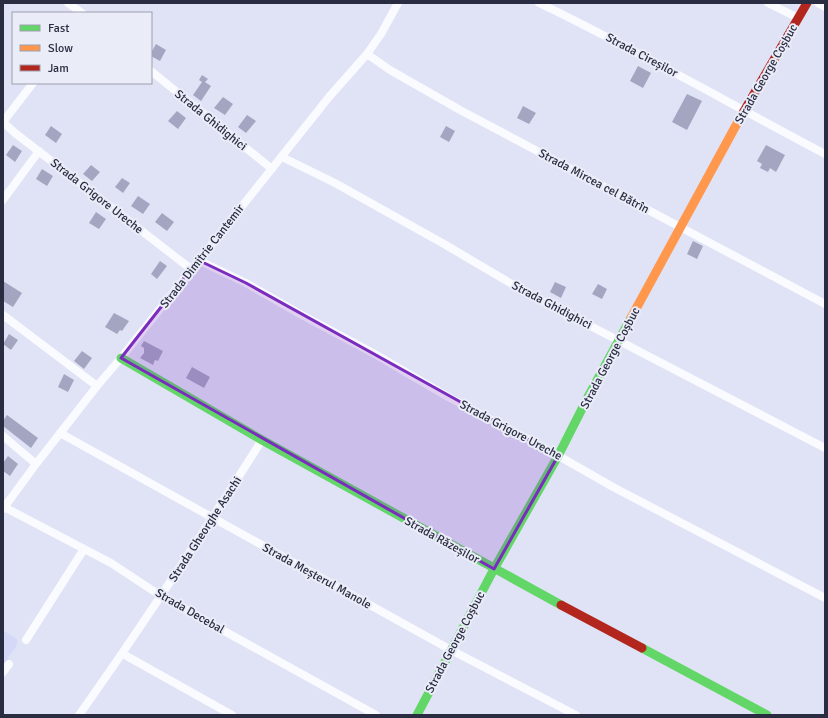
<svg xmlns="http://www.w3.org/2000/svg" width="828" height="718" font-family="Signika,sans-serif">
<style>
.built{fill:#d5d9f7}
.building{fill:#a4a6c1}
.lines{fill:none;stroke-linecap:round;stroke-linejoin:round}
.street{stroke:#fafbfe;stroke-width:8}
.fast{stroke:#63d668;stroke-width:9}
.slow{stroke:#ff974d;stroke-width:9}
.jam{stroke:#b3261e;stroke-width:9}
.marked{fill:#7b2cbf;fill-opacity:0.2;stroke:#7b2cbf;stroke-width:3;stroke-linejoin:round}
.labels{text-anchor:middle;stroke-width:4;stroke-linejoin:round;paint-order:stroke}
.street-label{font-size:12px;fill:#2a2c42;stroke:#eaecf7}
</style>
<rect width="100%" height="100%" fill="#e0e3f6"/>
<path class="built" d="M3,630L18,640L16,647L8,657L9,659L3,667Z"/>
<path class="building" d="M156,44L166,50L160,61L151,56V53Z
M638,66L651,73L643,88L630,81Z
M202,75L208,79L205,82L211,86L201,101L193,95L202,82L199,80Z
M687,94L702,101L687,130L672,122Z
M223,97L233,104L225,115L214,108Z
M523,106L536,113L529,124L517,118Z
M177,111L186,118L178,129L168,121Z
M247,115L256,121L246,133L238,127Z
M51,126L62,134L56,143L45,135Z
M446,126L455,131L449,142L440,137Z
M13,145L22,151L15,162L6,155Z
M766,145L785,155L776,172L770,168L768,172L760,168L762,164L757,161Z
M91,165L100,172L92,181L83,174Z
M42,169L53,176L47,186L36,179Z
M122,178L130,183L123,193L115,187Z
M138,196L150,204L143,214L131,206Z
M96,212L106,219L99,229L89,223Z
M162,213L174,222L167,231L155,222Z
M693,241L703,246L697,259L687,254Z
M160,261L167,266L157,279L151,274Z
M3,281L22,293L13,307L3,301Z
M555,282L566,287L561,298L550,292Z
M598,284L607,289L602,299L592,294Z
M114,313L129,321L122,331L120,330L117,334L105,327Z
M9,334L18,340L11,350L3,344Z
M144,341L163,351L158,361L155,360L153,365L140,358L144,353V348L141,346Z
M82,351L92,358L84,369L74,361Z
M192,367L210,377L204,388L186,378Z
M64,374L74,380L68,392L58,387Z
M7,415L38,438L31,448L3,426V421Z
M8,456L18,464L10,476L3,471V463Z"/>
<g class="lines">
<path class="street" d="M68,3L82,13
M539,3C637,50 730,104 825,154
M768,3L798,18
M818,3L825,7
M367,54L390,70L460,110L825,304
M151,71L272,169
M3,122L15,133L191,269
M3,122L33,83
M282,157L335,183L444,244L527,293L825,448
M3,200L39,151
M198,260L246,283L300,314L373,353L450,398L550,451L613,487L825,598
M3,315L97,386
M60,433L451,650L576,715
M3,436L36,464
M4,507L111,563L161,596L376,715
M3,509L36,464L97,386L121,358L329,97L367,54L381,34L398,3
M26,640L84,549
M123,654L232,715
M3,672L9,664
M79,715C143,625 203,533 262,440"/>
<path class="fast" d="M121,358L262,440L561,605
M642,648L767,715
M417,715L494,569L558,456L588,397L631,318"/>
<path class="slow" d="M631,318L740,118"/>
<path class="jam" d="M740,118L807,3
M561,605L642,648"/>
</g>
<path class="marked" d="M198,260L246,283L558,456L494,569L121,358Z"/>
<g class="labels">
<g class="street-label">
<text transform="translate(642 55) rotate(28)" y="4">Strada Cireșilor</text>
<text transform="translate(766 74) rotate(-60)" y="4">Strada George Coșbuc</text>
<text transform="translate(211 120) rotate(39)" y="4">Strada Ghidighici</text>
<text transform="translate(594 181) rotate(28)" y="4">Strada Mircea cel Bătrîn</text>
<text transform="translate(97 196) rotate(38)" y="4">Strada Grigore Ureche</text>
<text transform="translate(202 256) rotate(-52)" y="4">Strada Dimitrie Cantemir</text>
<text transform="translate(552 305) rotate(28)" y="4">Strada Ghidighici</text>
<text transform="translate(610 358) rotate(-62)" y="4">Strada George Coșbuc</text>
<text transform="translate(511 430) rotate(28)" y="4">Strada Grigore Ureche</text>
<text transform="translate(205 529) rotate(-57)" y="4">Strada Gheorghe Asachi</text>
<text transform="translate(442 540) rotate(29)" y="4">Strada Răzeșilor</text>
<text transform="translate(317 576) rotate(29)" y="4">Strada Meșterul Manole</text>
<text transform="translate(190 611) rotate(30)" y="4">Strada Decebal</text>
<text transform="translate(455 642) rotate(-62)" y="4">Strada George Coșbuc</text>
</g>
</g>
<rect width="828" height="718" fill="none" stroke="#2a2c42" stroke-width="8"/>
<rect x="12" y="12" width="140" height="72" fill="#eaecf7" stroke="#9d9faf"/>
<rect x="20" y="25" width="20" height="6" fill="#63d668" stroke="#9d9faf"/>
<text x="48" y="32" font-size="12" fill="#2a2c42">Fast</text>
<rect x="20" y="45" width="20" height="6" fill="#ff974d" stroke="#9d9faf"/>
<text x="48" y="52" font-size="12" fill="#2a2c42">Slow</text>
<rect x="20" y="65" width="20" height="6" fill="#b3261e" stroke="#9d9faf"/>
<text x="48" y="72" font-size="12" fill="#2a2c42">Jam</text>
</svg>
